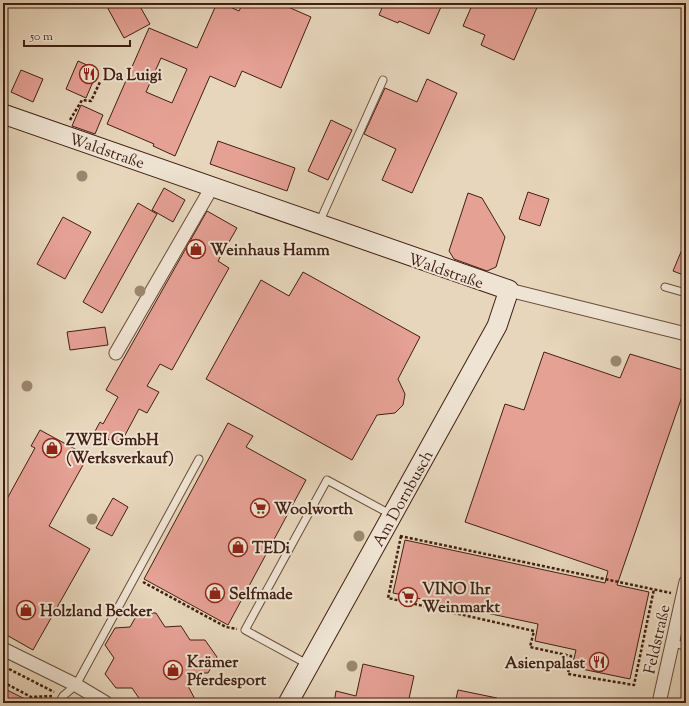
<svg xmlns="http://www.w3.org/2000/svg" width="689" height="706" font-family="'Sorts Mill Goudy',serif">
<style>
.building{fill:#e6a195;stroke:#411f13;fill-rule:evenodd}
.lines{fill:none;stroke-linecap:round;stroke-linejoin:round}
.lane-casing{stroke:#6a4d3d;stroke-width:9}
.street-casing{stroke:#6a4d3d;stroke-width:15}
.secondary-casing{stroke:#411f13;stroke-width:21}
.path{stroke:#411f13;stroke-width:2.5;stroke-dasharray:3 2;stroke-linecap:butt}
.lane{stroke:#efe4d3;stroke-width:7}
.street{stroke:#efe4d3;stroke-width:13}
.secondary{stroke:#efe4d3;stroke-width:19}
.tree{fill:#9b8770}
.labels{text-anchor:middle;stroke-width:4;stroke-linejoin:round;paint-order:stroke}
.poi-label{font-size:16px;font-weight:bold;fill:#411f13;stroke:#efe4d3;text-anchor:start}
.street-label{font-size:16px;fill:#411f13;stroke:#efe4d3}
</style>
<rect width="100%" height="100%" fill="#e7d6bb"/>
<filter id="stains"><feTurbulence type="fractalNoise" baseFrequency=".005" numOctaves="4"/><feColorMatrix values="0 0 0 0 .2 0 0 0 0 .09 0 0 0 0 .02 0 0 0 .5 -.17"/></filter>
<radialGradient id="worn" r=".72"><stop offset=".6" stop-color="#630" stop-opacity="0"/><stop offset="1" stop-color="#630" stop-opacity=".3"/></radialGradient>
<path class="building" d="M105,3H138L150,24L124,38Z
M217,3H221L239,11L243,3H279L311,17L281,88L242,71L235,87L210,76L175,156L153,146L154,144L107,124L149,28L197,48ZM161,58L187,69L172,103L146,92Z
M384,3H432L441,7L429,34L399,21L398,23L379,15Z
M473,3H539L514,60L481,45L485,35L463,26Z
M78,61L98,70L86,98L66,89Z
M21,70L43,79L33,102L11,92Z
M427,79L457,93L412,193L382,180L396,149L364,134L385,88L417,102Z
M81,105L103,115L95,134L72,126Z
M331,120L352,130L328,180L308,171Z
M218,141L295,168L287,191L210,164Z
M164,188L185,200L173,222L152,210Z
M528,192L549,199L540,226L519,219Z
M468,193L482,198L505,237L496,267L487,271L454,259L449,251Z
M138,203L157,214L102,313L83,302Z
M207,211L237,228L218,261L229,268L172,370L160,364L147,386L159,392L147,413L139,409L124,437L122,435L117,444L106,438L105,440L94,433L100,422L103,424L118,397L106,390Z
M63,217L91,232L65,279L37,264Z
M686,240V276L673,271Z
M303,272L420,337L398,379L405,394L403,405L395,413L377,415L352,460L206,379L261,280L289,296Z
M105,327L108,345L70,350L67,332Z
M544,352L620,378L630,354L686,371V385L617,585L649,592L630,679L572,667L576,650L535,641L538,624L393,593L405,540L605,583L608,571L465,522L505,404L524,410Z
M228,423L253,436L246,447L306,480L228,625L144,579Z
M40,430L88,456L49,526L90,549L33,650L3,633V506L35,448L31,446Z
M113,498L128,507L112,536L96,528Z
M138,613H156L165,627L181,626L190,640H205L217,657L208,673H194L188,686L197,703L141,701L132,688H116L105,674L114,658L105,645L115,628L130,627Z
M363,664L414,676L408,703H334L336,691L356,696Z
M3,688L33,703H3Z
M458,690L497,698V703H455Z"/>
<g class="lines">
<defs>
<path id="lane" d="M319,223L383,80
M665,287L686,293
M672,643L686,646
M309,665L245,630L327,480L392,515
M59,703L63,696L76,685L199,459"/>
<path id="street" d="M509,290L686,334
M116,353L212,187
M3,649L76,685L106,703
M659,703L686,582"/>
<path id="secondary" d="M3,114L509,290L497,326L288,703"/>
</defs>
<use href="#lane" class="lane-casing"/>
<use href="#street" class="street-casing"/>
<use href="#secondary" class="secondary-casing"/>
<path class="path" d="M70,120L82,100L91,101L100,82
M400,536L671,593
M401,536L388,598L534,631L530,647L571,656L568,674L634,685L654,589
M143,582L226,627L237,629
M9,669L54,692
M3,682L31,697L52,696
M28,703L31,697"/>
<use href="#lane" class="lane"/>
<use href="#street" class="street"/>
<use href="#secondary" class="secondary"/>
</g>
<g class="tree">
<circle cx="82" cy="176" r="5.5"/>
<circle cx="140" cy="291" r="5.5"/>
<circle cx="616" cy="361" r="5.5"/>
<circle cx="27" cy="386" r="5.5"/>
<circle cx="92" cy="519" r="5.5"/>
<circle cx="359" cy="536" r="5.5"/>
<circle cx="352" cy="666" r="5.5"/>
</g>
<defs>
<symbol id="restaurant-ring" viewBox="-11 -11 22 22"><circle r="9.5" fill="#efe4d3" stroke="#8f2418" stroke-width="1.5"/><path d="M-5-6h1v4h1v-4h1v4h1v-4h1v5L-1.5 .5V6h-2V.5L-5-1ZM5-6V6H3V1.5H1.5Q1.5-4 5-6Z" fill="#8f2418"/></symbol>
<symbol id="shop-ring" viewBox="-11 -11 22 22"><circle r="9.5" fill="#efe4d3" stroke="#8f2418" stroke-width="1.5"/><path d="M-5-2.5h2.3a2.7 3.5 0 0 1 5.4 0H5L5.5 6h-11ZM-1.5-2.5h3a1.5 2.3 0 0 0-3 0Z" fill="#8f2418"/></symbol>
<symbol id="supermarket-ring" viewBox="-11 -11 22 22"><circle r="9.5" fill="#efe4d3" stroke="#8f2418" stroke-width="1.5"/><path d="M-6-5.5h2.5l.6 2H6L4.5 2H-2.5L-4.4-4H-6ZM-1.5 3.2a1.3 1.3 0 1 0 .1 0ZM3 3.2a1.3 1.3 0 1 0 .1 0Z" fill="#8f2418"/></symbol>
</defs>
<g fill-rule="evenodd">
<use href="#restaurant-ring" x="78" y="63" width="22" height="22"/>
<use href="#shop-ring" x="185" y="238" width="22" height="22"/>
<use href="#shop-ring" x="41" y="437" width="22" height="22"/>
<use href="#supermarket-ring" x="249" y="497" width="22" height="22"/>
<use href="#shop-ring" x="227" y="536" width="22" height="22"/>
<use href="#shop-ring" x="204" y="582" width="22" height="22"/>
<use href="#supermarket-ring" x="397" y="586" width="22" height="22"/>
<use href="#shop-ring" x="15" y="599" width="22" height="22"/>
<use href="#restaurant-ring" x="588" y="651" width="22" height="22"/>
<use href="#shop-ring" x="162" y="659" width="22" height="22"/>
</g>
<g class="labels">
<g class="poi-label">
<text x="103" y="80">Da Luigi</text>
<text x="210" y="255">Weinhaus Hamm</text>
<text x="66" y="445">ZWEI GmbH<tspan x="66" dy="18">(Werksverkauf)</tspan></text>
<text x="274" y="514">Woolworth</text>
<text x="252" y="553">TEDi</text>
<text x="422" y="594">VINO Ihr<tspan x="422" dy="18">Weinmarkt</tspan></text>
<text x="229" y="599">Selfmade</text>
<text x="40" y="616">Holzland Becker</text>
<text x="187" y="667">Krämer<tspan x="187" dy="18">Pferdesport</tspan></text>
<text x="585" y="668" text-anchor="end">Asienpalast</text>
</g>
<g class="street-label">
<text transform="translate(107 150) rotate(19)" y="6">Waldstraße</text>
<text transform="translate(446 270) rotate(19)" y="6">Waldstraße</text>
<text transform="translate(402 498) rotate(-61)" y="6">Am Dornbusch</text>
<text transform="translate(656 639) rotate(-77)" y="6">Feldstraße</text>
</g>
</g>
<rect width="689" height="706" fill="none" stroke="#e7d6bb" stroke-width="16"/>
<rect x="4" y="4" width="681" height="698" fill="none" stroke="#411f13" stroke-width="2"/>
<rect x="8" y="8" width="673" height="690" fill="none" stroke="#411f13"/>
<path d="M24 40v6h106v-6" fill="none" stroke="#411f13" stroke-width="2"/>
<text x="30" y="40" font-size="12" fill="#411f13" stroke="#efe4d3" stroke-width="3" paint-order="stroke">50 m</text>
<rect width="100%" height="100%" filter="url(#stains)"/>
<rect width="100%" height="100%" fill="url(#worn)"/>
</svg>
